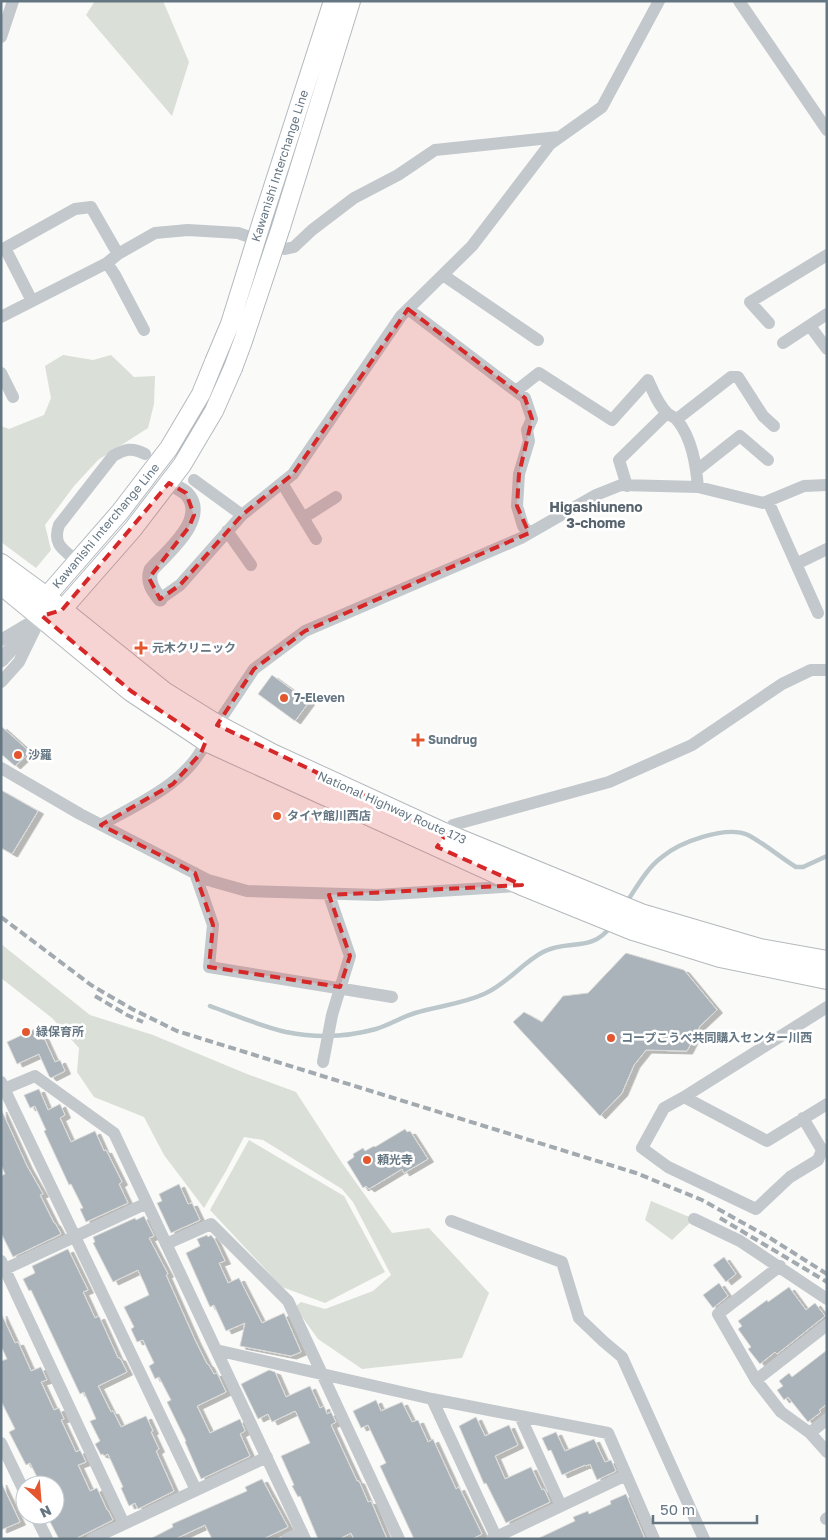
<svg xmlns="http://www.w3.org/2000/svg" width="828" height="1540" font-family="'Golos Text','Noto Sans JP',sans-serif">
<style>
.green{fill:#dadfd7}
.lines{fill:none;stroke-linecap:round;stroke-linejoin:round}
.stream{stroke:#bbc7cb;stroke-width:4.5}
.building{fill:#aab3b9;stroke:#dcdcda;filter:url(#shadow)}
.secondary-casing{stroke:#b3babf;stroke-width:20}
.trunk-casing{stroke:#b4b9bd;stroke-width:22}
.minor{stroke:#c3c8cc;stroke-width:12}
.tertiary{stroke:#c3c8cc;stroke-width:15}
.secondary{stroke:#fff;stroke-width:18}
.trunk{stroke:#fff;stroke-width:20}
.rail{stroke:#a2aab0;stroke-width:4;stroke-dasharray:8 4;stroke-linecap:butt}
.secondary-bridge-casing{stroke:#b3babf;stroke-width:20;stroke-linecap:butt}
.secondary-bridge{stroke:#fff;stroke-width:18}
.marked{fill:#d62828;fill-opacity:0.2;stroke:#d62828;stroke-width:4;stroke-dasharray:10 6;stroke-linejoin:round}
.poi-dot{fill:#e4572e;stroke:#fff;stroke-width:2}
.labels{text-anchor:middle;stroke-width:5;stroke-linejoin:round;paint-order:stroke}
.street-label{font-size:12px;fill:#657683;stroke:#fff}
.poi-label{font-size:12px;font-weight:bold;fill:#657683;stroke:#fff;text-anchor:start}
.neighbourhood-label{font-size:14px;font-weight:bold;fill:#57646e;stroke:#fff}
</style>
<defs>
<filter id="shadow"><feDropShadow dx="5.5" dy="3" stdDeviation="0" flood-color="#0004"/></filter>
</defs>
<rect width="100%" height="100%" fill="#fafaf8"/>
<path class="green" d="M95,1H163L189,62L172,116L86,15Z
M63,355L93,360L111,355L134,377L155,376L154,404L148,428L98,460L74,486L45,525L51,550L36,568L1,542V426L9,429L44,415L51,398L45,366Z
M1,944L90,1015L153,1035L247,1074L296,1092L342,1163L392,1233L429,1228L489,1293L462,1358L362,1369L318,1339L295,1307L301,1302L325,1309L373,1291L391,1275L353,1202L342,1189L263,1140L244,1137L226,1171L204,1208L164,1155L144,1117L94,1097L77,1072L79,1048L52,1018L1,978Z
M249,1140L344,1196L385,1272L325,1303L282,1287L210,1210Z
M651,1201L694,1219L672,1240L645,1220Z"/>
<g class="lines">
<path class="stream" d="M626,903C637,887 646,869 662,857C680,842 726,825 748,835C765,844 780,857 796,867H803L827,856
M210,1006C235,1015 260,1026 286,1032C316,1038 347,1037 376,1029C389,1025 402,1017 415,1013C438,1006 462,1004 484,994C507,984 522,963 543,952C567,939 592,953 611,926"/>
</g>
<path class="building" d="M272,675L309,702L295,721L258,694Z
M1,726L30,752L15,766L1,754Z
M1,790L38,811L12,854L1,848Z
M626,953L684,970L717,1010L700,1026L687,1051L646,1050L634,1065L622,1093L600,1116L513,1022L524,1012L542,1022L563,996L588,993Z
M39,1027L55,1062L60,1060L65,1071L51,1078L49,1076L39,1054L17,1064L7,1042Z
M39,1089L48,1110L60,1104L65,1115L60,1118L71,1142L95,1131L104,1151L106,1150L122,1182L119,1184L128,1203L86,1222L80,1209L83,1208L71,1184L69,1185L44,1131L46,1130L35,1106L30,1108L24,1095Z
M1,1109L27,1166L43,1194L40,1195L54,1223H55L61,1234L13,1257L1,1233V1176L5,1174L1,1165Z
M405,1129L407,1132L410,1131L412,1134L428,1159L404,1173L402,1169L369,1189L366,1186L363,1188L347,1162L354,1157L353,1154L363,1148L365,1151L374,1146L375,1147Z
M179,1184L188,1204L192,1203L200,1220L171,1233L157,1203L162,1201L159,1194Z
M144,1216L154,1236L149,1238L168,1274L166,1275L195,1340L207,1364H208L214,1374L217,1373L226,1392L197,1406L210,1433L240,1419L245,1431L240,1434L250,1456L201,1479L185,1442L186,1441L167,1402L171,1400L159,1377L155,1379L149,1366L154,1363L143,1340L137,1342L131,1329L134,1327L124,1307L149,1295L145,1285L138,1270L113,1282L93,1243L95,1242L93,1237L135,1218L136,1220Z
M207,1235L208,1237L211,1235L215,1240L225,1261L219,1263L228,1283L239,1278L262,1323L284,1313L301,1352L291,1356L240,1346L245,1323L226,1331L214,1305L210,1307L186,1253L200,1246L197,1239Z
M68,1249L88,1290L83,1292L95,1318L99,1316L118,1358H120L127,1372L98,1386L111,1412L113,1411L121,1427L146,1416L153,1431L151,1432L159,1449L156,1451L174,1491L138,1509L135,1503L129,1506L121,1488L123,1487L108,1454L104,1456L103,1454L101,1455L95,1444L100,1441L90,1421L96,1419L84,1392L80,1394L31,1290L29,1291L23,1279L35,1273L32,1266Z
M724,1257L736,1274L726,1282L713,1265Z
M719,1283L728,1296L713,1308L703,1295Z
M789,1287L806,1310L815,1303L825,1316L777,1354L775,1352L760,1364L748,1349L751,1347L738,1329L742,1326L738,1321L767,1300L768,1302Z
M1,1313L15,1343L18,1342L31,1371L41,1367L47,1380L41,1382L54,1410L59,1408L64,1419L61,1420L76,1452L80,1450L86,1462L78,1465L90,1491L97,1488L107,1510H108L113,1520L75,1539H59L47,1516L55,1515V1485H41L30,1463L26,1465L9,1432L15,1429L1,1401V1361L7,1359L1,1346Z
M827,1350V1404L819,1410L821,1412L808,1422L788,1397L784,1400L777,1390L783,1386L779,1381L789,1373L792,1377Z
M269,1370L275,1372L286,1397L310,1386L320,1408L324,1406L327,1414L331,1412L336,1422L331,1425L357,1481H359L368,1502L371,1501L387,1539H354L351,1533L339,1539H318L300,1496L298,1497L292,1486L294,1485L281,1456L310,1443L296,1412L295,1411L272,1422L268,1414L258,1419L241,1384Z
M376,1400L381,1411L402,1402L412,1422L418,1420L428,1442L433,1439L456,1489L459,1487L482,1534L472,1539H414L380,1466L386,1463L368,1425L361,1428L353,1411Z
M476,1417L485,1436L509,1425L518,1445L495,1456L505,1479L531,1467L542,1490L544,1489L550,1502L506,1523L486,1483L484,1484L459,1426Z
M556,1432L565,1451L594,1439L605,1462L611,1460L616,1471L597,1480L590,1464L586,1466L585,1465L562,1475L551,1450L548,1451L542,1438Z
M262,1479L288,1527L263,1539H212L205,1525L175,1539H150L173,1527L172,1524L247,1491L245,1487Z
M1,1482L20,1522L1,1530Z
M626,1494L645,1539H537L575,1521L573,1517L588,1511L589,1514L611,1504L610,1501Z"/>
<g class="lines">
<defs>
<path id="secondary" d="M262,221L333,1
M281,227L351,1
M43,611L46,597L120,512L169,448L201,394L214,362
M49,614L62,610L133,529L182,465L214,411L233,368"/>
<path id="trunk" d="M1,564L46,597L164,692L217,725L272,754L446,834L641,914L760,949L827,961
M1,584L131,691L206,741L522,885L633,930L720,957L827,979"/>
</defs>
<use href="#secondary" class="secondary-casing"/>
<use href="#trunk" class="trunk-casing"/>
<path class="minor" d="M739,1L827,130
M1,37L13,1
M107,263L115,275L144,330
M443,275L538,340
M32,301L5,248L75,209L91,207L118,254
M408,309L525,398L532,419L527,430L529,441L519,474L517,506L523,526L529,533
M1,317L107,263L118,254L155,233L188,230L238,233L285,249L294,247L312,230L354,198L398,175L435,150L559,137
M769,323L750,302L827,255
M810,326L827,349
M783,343L827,314
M1,373L13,397
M516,391L539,373L612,420L648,380C653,391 658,405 668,414C671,416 675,417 677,420C692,438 696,465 698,487
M677,419L731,377H738L763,416L774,426
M697,470L740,436L768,460
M194,480L242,515
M282,483L316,539
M627,486L619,460L667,413
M768,501L818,613
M303,518L336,497
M227,531L251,565
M77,561C64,550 52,545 59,525L113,456C125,449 132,447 145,454
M796,564L827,549
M160,599L180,585L242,515L293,474L401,316L472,246L550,144L602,107L659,1
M1,640L33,621
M1,682L19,662L37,625
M1,768L80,814L208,880L247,891L377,895L517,886
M101,825C139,803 188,783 206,741L254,669L305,631L521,538L596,495L621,485L698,487L763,503L804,486L827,485
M443,839L453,825L609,782L692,745L782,684L811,670H827
M195,873L213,925L209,967L392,997
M827,1007L684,1097L767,1141L827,1104
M323,1062L332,1015L350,956L329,895
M1,1082L196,1490
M4,1089L35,1076L114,1133L305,1539
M684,1097L664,1108L642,1148L668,1167L756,1209L790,1177L818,1160L822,1150L803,1118
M694,1219L740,1241L827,1299
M451,1221L562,1262L579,1318L603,1341L622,1357L704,1539
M166,1244L211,1224L288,1301L399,1539
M1,1261L124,1524
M780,1266L718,1314L756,1380L781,1412L810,1433L827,1452
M1,1271L147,1203
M216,1350L432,1399L608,1433L654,1539
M756,1380L827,1325
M432,1399L497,1539
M520,1416L561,1506
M810,1433L827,1419
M1,1443L25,1493
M35,1515L47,1539
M826,1519L827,1518
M92,1539L267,1457
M287,1539L302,1532
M492,1539L626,1475"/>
<path class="tertiary" d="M160,599C153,590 147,582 151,570C167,552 210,518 186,493C181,489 174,486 169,483
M1,660L42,616"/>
<use href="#secondary" class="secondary"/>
<use href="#trunk" class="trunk"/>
<path class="rail" d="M1,917L91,985L132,1009L177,1031L636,1173L702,1200L770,1238L827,1274
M95,996L127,1015L143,1022
M720,1218L827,1282"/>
<defs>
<path id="secondary-bridge" d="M214,362L230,324L262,221
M233,368L243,341L281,227"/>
</defs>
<use href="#secondary-bridge" class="secondary-bridge-casing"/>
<use href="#secondary-bridge" class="secondary-bridge"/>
</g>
<path class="marked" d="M408,309L525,398L532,419L519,474L517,506L529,533L305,631L254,669L217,725L446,834L437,847L522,885L329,895L350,956L340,987L209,967L213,925L195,873L101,825L173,784L201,753L206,741L131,691L42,616L62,610L169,483L186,493L194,515L189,527L149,578L160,599L180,585L242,515L293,474Z"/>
<g class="poi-dot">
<path d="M138.5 640.5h5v5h5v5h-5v5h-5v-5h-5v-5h5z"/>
<circle cx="284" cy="698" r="5"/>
<path d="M415.5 732.5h5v5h5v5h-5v5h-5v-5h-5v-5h5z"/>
<circle cx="18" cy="755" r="5"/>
<circle cx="277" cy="816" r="5"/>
<circle cx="26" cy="1032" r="5"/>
<circle cx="611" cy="1038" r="5"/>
<circle cx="367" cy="1160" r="5"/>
</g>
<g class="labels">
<g class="street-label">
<text transform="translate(280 166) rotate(-72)" y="4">Kawanishi Interchange Line</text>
<text transform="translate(106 526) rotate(-50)" y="4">Kawanishi Interchange Line</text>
<text transform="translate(392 808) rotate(24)" y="4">National Highway Route 173</text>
</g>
<g class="poi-label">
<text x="152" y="652">元木クリニック</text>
<text x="294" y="702">7-Eleven</text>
<text x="428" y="744">Sundrug</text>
<text x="28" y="759">沙羅</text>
<text x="287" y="820">タイヤ館川西店</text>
<text x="36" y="1036">緑保育所</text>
<text x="621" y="1042">コープこうべ共同購入センター川西</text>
<text x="377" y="1164">頼光寺</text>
</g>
<g class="neighbourhood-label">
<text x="596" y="512">Higashiuneno<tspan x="596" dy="16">3-chome</tspan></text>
</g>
</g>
<rect width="828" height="1540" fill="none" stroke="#657683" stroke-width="5"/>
<g transform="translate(40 1500) rotate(154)"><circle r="24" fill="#ffffff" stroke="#c1c8cd"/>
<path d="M0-4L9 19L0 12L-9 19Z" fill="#e4572e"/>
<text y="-8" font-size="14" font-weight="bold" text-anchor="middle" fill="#657683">N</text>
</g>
<path d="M653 1515v8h104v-8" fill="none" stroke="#657683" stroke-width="2.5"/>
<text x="660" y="1515" font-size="15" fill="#657683" stroke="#ffffff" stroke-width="4" paint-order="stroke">50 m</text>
</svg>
